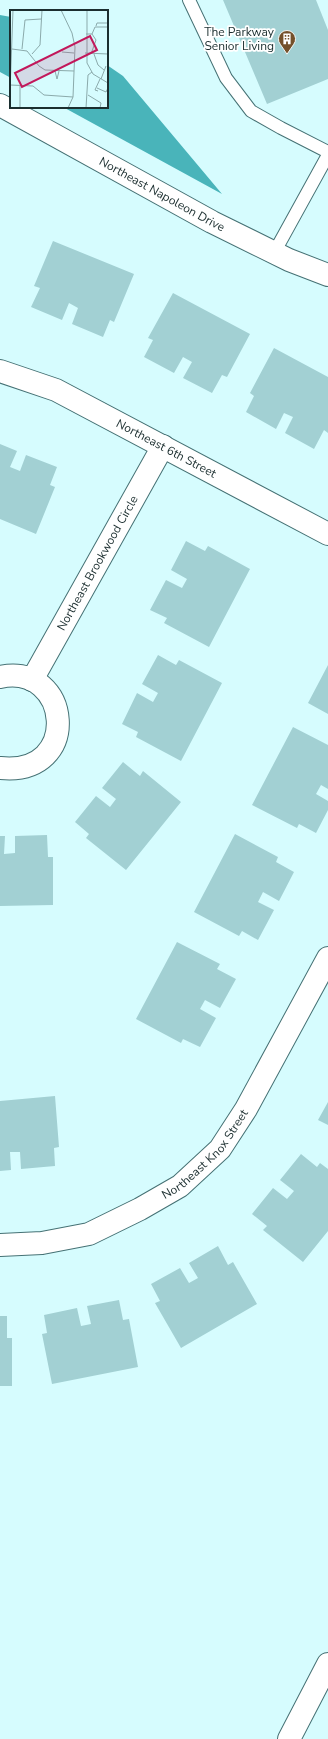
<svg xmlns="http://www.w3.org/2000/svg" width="328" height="1739" font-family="'Nunito Sans',sans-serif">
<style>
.water{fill:#49b4ba}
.building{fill:#a2d0d3}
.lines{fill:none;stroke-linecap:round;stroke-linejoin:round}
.service-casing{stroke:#457174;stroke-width:14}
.minor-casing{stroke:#457174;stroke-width:24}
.service{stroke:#fff;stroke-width:12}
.minor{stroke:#fff;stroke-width:22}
.labels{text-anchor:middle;stroke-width:3.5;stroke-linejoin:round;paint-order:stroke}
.poi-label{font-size:12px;fill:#1b2e2f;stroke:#fff;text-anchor:end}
.street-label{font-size:12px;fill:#1b2e2f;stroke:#fff}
.inset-road{fill:none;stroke:#8baaab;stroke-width:1}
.view{fill:#c2185b;fill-opacity:0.15;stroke:#c2185b;stroke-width:2}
.inset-edge{fill:none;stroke:#1b2e2f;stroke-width:2}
</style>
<rect width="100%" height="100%" fill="#d6fcfe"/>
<path class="water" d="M0,15L11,17V78L0,72Z
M107,65L123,76L222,194L63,107H107Z"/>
<path class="building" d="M223,0H316L328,30V79L267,104Z
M53,241L134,274L114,322L110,320L103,337L72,324L78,308L69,303L62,320L31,307L40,288L34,286Z
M173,293L250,334L227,377L222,375L212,393L183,378L192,362L183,357L174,373L144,357L153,340L148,338Z
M274,348L328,377V433L324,430L314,449L285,433L293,417L284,413L276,429L246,412L254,396L250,393Z
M0,444L17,451L10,467L20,471L26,455L57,467L50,485L55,487L36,534L0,519Z
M186,541L205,551L208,546L250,569L209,647L164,623L167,618L150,610L166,580L182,588L187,579L171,570Z
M158,655L176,665L179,660L222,683L181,761L136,737L138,732L122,724L137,693L153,702L158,693L142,684Z
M328,665V714L308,703Z
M293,727L328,745V789L321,785L316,794L328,801V810L316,833L299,824L297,828L252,805Z
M123,762L140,776L143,771L181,802L126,870L86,838L89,834L75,822L96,796L110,807L116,799L102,788Z
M235,834L278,857L276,862L294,872L279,901L263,892L258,902L274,910L258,940L242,931L239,936L194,912Z
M47,835L48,857H53V905L0,906V836H5L4,854L15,853V836Z
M177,942L220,964L217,969L236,979L220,1008L205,1000L200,1009L216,1018L200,1047L183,1039L181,1043L136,1019Z
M55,1096L59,1147L54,1148L55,1166L21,1169L20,1152H10L11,1170L0,1171V1101Z
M328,1102V1125L318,1120Z
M301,1154L317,1167L320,1163L328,1169V1231L303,1262L263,1230L267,1226L252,1214L273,1188L287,1199L294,1191L280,1180Z
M218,1246L228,1265L233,1262L257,1304L181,1348L155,1303L160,1301L151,1284L180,1268L189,1283L198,1278L189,1263Z
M119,1300L123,1320L129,1319L138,1367L52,1384L42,1334L47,1333L44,1315L77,1308L81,1326L91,1324L87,1306Z
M0,1316H7V1338H12V1386H0Z"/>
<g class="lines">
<defs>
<path id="service" d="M189,0L226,78L251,111L281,128L328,152
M274,253L328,155"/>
<g id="minor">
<path id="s1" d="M0,105L212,222L289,260L328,275"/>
<path id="s2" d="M0,371L56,390L328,534"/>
<path d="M0,677C71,662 83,777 0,768"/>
<path id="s3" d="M32,680L163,446"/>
<path id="s4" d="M0,1245L42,1243L89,1234L140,1209L180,1186L220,1149L246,1109L328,958"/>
<path d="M289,1739L328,1664"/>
</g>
</defs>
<use href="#service" class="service-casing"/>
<use href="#minor" class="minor-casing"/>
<use href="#service" class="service"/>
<use href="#minor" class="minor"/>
</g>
<defs>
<symbol id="building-pin" viewBox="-11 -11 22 30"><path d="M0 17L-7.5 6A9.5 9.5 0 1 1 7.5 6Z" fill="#74502a" stroke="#fff"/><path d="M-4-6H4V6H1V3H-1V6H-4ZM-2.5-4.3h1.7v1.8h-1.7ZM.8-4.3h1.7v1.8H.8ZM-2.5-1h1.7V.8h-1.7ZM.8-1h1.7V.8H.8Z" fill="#fff"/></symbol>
</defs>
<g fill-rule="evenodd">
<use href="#building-pin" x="277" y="29" width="20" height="27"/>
</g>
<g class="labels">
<g class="poi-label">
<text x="274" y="36">The Parkway<tspan x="274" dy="14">Senior Living</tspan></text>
</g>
<g class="street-label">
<text dy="4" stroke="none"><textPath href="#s1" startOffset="185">Northeast Napoleon Drive</textPath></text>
<text dy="4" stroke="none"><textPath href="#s2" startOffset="184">Northeast 6th Street</textPath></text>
<text dy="4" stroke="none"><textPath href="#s3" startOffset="134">Northeast Brookwood Circle</textPath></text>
<text dy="4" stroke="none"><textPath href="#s4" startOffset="233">Northeast Knox Street</textPath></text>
</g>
</g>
<g transform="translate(10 10)">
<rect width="98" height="98" fill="#d6fcfe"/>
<path class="inset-road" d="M51,0L62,23L65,37L63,87L58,98M77,0V53L83,64L98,73M86,16L87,13H98M76,24H82L85,17H98M2,39L17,41L29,56L35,60L64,61M12,39L15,10L31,9M52,42L64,43M75,43L98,44M22,44L30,35L32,0M81,44L86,30L82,24M84,44L88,55L94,60M45,61L47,69L49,61M91,69L96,56M0,75L23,76L34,85L63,87M87,78L96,82L98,78M88,81L85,80L90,69M0,82L3,0M78,85L91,93L90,98M10,98V75M76,98L78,65L82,62"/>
<path class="view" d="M80,26L87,40L12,77L5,63Z"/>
<rect width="98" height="98" class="inset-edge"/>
</g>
</svg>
